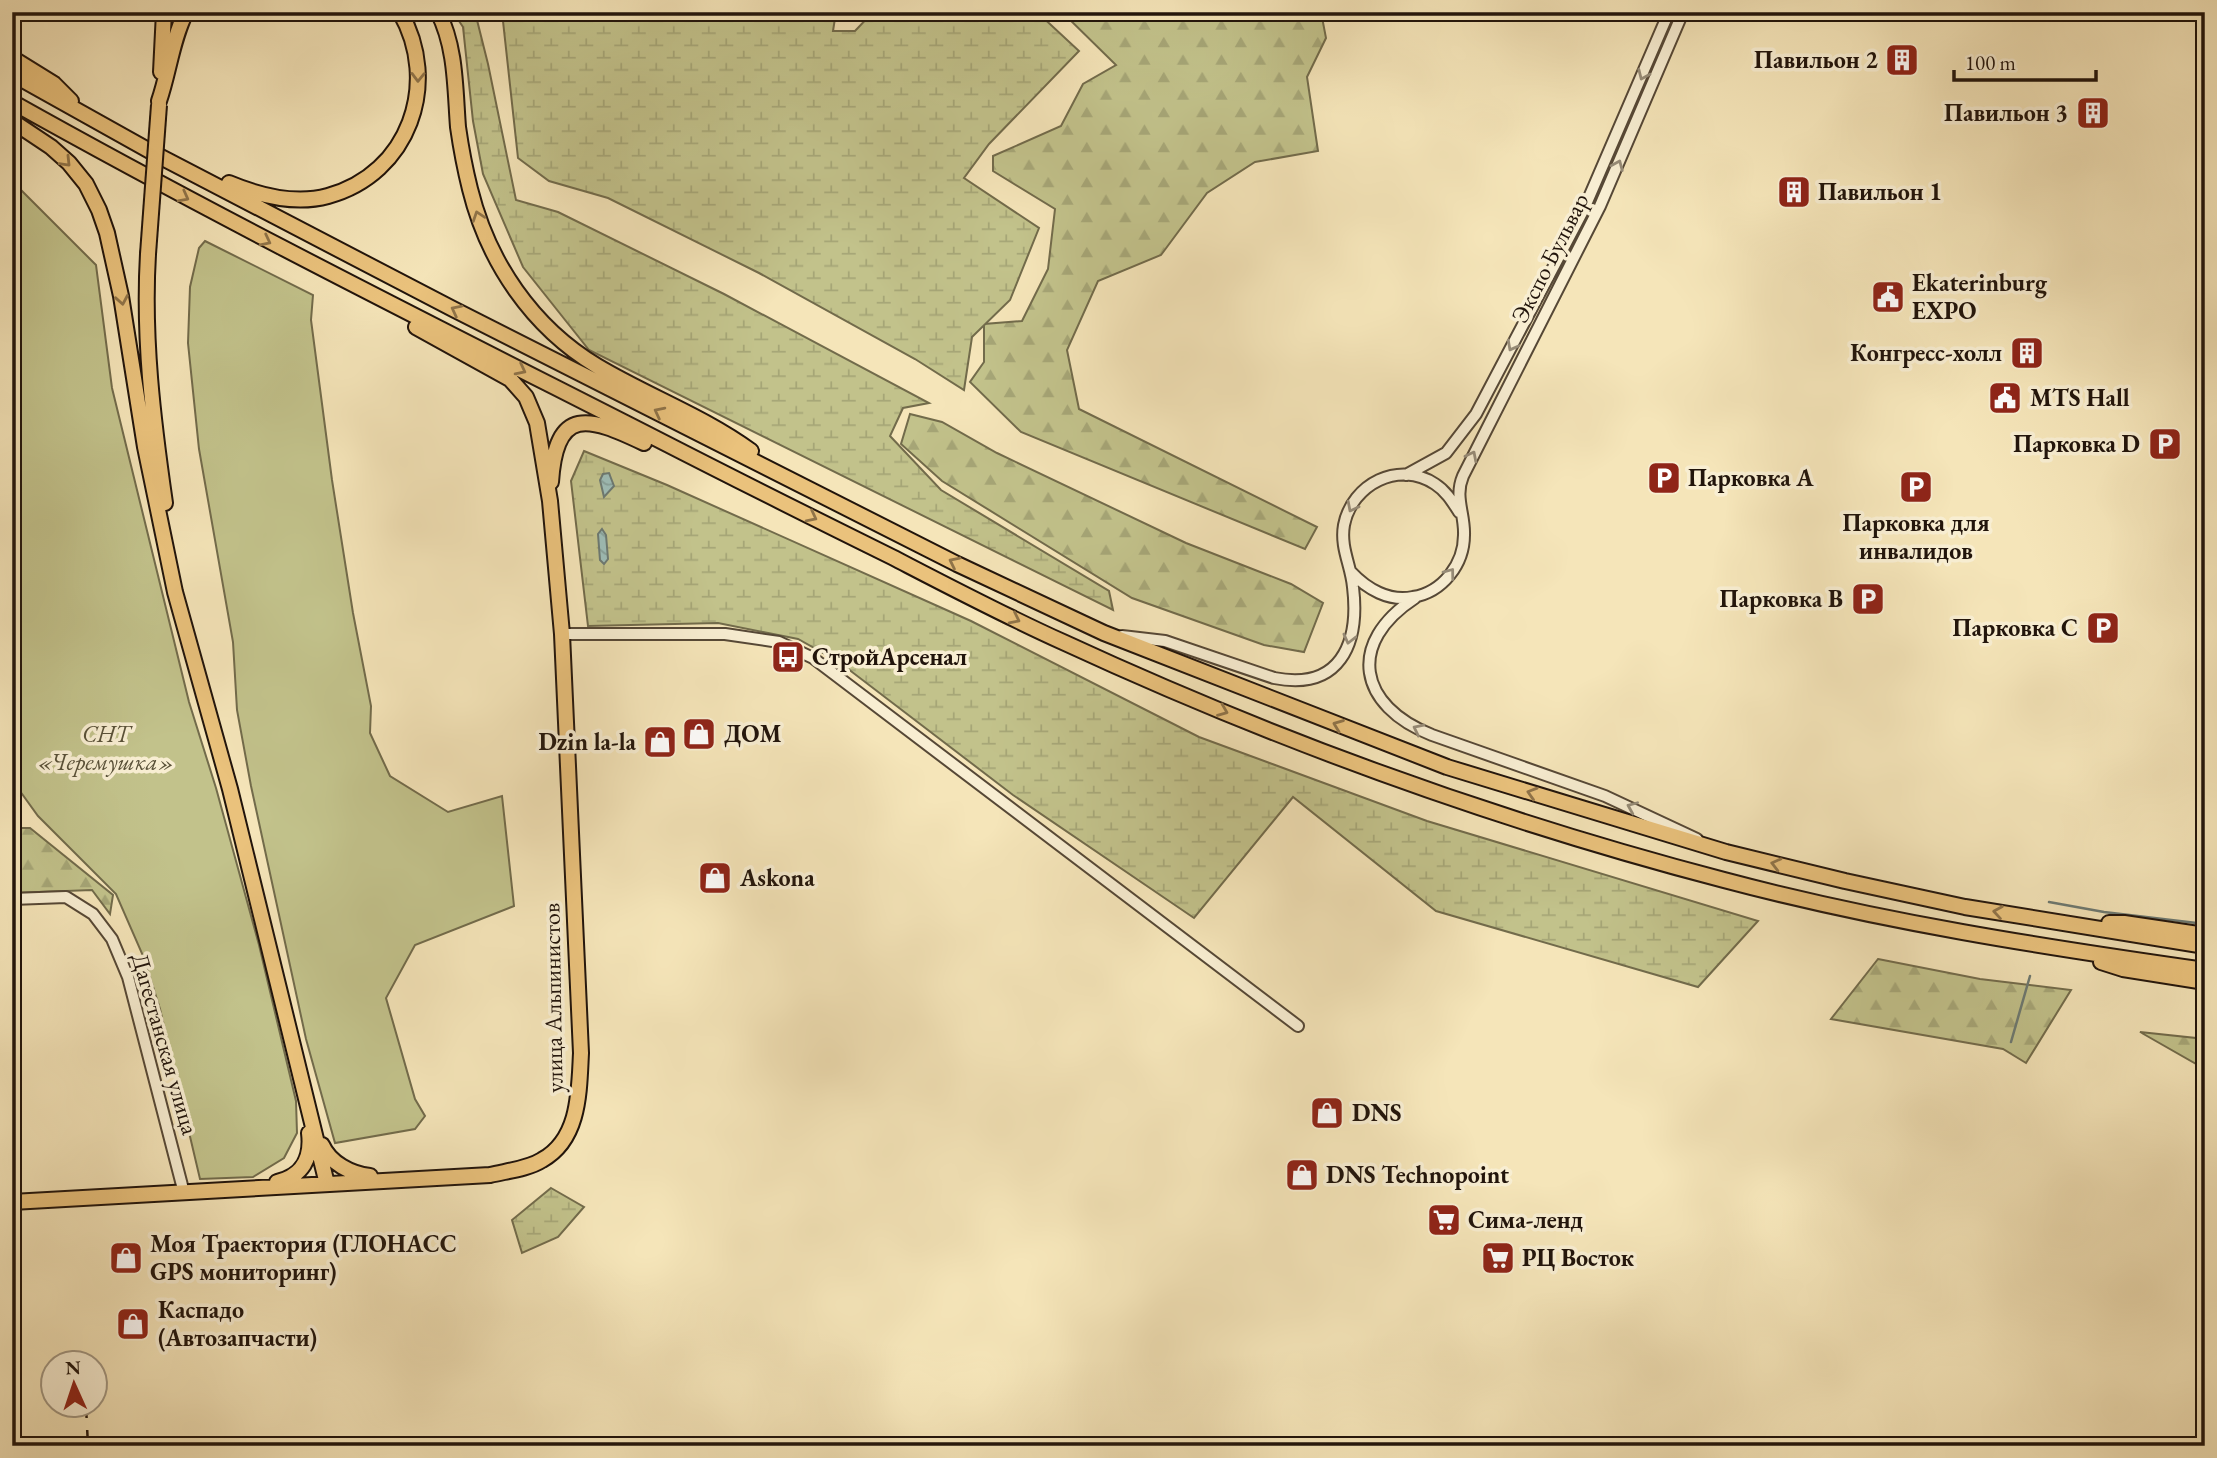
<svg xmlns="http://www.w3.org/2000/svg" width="2217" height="1458" font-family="'EB Garamond',serif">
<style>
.forest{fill:url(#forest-firs);stroke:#726b4b;stroke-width:2}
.wetland{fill:url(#wetland-marsh);stroke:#726b4b;stroke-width:2}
.garden{fill:#c2c28b;stroke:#726b4b;stroke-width:2}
.water{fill:url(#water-waves);stroke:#6c7972;stroke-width:2}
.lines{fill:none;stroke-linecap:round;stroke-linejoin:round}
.stream{stroke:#6c7972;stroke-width:2.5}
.minor-casing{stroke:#564836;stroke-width:14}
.major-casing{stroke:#21140b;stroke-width:18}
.minor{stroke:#f8eed2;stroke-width:10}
.major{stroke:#eac27c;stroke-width:14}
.rail{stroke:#21140b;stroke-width:2.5;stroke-dasharray:12 12;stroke-linecap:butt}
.major-bridge-casing{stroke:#21140b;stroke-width:18;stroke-linecap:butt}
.major-bridge{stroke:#eac27c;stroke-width:14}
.oneway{stroke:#978c78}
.oneway2{stroke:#907449}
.labels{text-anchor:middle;stroke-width:7;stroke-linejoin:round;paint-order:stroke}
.poi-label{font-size:24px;font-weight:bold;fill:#21140b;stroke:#f8eed2;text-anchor:start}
.street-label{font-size:24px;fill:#21140b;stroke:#f8eed2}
.park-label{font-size:24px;font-style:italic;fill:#595138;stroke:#f8eed2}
</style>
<defs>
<pattern id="forest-firs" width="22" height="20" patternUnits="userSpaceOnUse" patternTransform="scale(1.75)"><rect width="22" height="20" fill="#c2c28b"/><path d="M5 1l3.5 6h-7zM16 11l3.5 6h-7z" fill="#a6a677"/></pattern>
<pattern id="wetland-marsh" width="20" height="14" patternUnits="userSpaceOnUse" patternTransform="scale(1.75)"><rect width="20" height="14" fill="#c2c28b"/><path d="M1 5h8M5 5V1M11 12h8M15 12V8" fill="none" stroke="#a6a677"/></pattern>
<pattern id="water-waves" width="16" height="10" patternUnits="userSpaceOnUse" patternTransform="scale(1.75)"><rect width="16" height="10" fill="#9ebdb7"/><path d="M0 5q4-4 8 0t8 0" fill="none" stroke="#88a29c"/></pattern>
</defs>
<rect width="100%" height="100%" fill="#f5e5b9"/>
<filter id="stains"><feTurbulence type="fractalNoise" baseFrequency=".00286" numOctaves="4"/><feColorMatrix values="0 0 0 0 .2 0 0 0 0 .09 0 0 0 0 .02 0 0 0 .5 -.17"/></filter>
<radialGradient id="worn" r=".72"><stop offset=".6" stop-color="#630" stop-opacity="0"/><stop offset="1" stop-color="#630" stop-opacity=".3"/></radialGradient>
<path class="forest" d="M1062,12H1321L1326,38L1307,77L1318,151L1255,162L1207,193L1161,255L1098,281L1067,350L1079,409L1317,527L1305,549L1021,432L970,382L984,362V324L1022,321L1048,269L1055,209L993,171V156L1061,126L1083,84L1116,65Z
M910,414L942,422L997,453L1186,543L1291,584L1323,603L1304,652L1264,645L1132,598L942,481L901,444Z
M12,828H30L113,895L110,914L92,890L12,893Z
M1878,959L1980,979L2071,990L2026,1063L2003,1049L1831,1019Z
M2140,1032L2205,1039V1069Z"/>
<path class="wetland" d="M453,12H475L488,64L516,200L558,212L724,294L929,403L903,408L890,436L941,490L1109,591L1113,610L589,350L523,267L483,174L473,121L463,27Z
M502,12H836L833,31H855L873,12H1037L1079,51L989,144L964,178L1039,228L1010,300L972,337L964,390L915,359L759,273L608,198L549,181L518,158Z
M584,451L667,485L971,621L1199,737L1427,821L1758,921L1698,987L1436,911L1293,797L1194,918L1013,795L839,662L798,639L718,623L588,626L571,481Z
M551,1188L584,1207L558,1237L522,1253L512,1220Z"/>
<path class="garden" d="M12,181L96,265L112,388L189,702L216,788L259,945L296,1101L297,1133L284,1158L253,1177L200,1179L160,1009L144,958L116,894L38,816L12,780Z
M205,241L313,295L311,320L332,480L353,613L371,706L370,733L390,776L448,812L502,796L514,906L415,945L386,998L415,1099L425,1116L415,1129L335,1143L306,1039L251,786L237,710L233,642L199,449L188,343L190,287L199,248Z"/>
<path class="water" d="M609,473L614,486L604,497L600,480L603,474Z
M602,529L606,535L608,559L604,564L600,560L598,534Z"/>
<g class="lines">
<path class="stream" d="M2049,902L2104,912L2205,924
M2011,1042L2030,976"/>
<defs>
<path id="minor" d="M1406,475L1446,453L1476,414L1584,209L1669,12
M1351,572C1367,589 1389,602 1413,597C1443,592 1464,564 1464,535C1465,514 1454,497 1463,476L1600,206L1683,12
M1415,598C1346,643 1358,706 1432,735L1605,796L1697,839
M562,634H725L779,642L813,658L1298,1026
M1122,636L1165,641L1274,678C1339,691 1360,645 1353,587C1351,565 1340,548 1344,525C1352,484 1399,460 1435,484C1446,491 1452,501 1459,512
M12,899L66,897L93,914L112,939L128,977L184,1193"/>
<path id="major" d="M438,12C456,47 455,88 458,127C461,148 465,169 470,189C488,262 532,327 597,366C647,396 703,416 751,451
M12,58L54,84L71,101
M161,72L164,12
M12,74L157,155L453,309L957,564L1104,633L1447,767L1726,852L1845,881L1965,907L2205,946
M159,101C169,72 172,40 186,12
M12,102C224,221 441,329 657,439C735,479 813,518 892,557C948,586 1005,616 1063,642C1275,740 1498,821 1724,880C1882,922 2043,947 2205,970
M12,121L51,147L69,163L86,184L99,210L107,233L121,296L145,447L175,592L230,789L327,1184
M229,183C260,196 295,205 328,196C409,174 441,83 400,12
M148,254C143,338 153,420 165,503
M551,482C556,405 589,417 644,443
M2109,923H2124L2205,935
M2101,962L2123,969L2205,982
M322,1145C330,1163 351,1174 370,1176
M277,1182C303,1176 312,1158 309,1133
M12,1202L490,1175C506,1171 528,1169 542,1160C580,1139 579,1091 581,1053L562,634L550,501L537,423L526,397L510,379L416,327"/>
</defs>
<use href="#minor" class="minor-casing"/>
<use href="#major" class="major-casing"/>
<use href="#minor" class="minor"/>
<use href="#major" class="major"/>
<path class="rail" d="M83,1352L84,1364
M86,1406L88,1446"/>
<defs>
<path id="major-bridge" d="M148,254L159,105"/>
</defs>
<use href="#major-bridge" class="major-bridge-casing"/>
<use href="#major-bridge" class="major-bridge"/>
</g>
<defs><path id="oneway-chevron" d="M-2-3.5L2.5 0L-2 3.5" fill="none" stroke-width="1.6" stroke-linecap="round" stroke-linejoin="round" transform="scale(1.75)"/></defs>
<g class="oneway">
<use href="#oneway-chevron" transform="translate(1643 75) rotate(114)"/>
<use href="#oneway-chevron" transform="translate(1618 165) rotate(-67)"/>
<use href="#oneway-chevron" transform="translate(1512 346) rotate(118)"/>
<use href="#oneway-chevron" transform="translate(1472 456) rotate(-63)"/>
<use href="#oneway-chevron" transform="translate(1352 507) rotate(117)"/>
<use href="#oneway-chevron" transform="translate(1450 573) rotate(-53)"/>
<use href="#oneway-chevron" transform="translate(1349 639) rotate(104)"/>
<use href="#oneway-chevron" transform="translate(1418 729) rotate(-154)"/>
<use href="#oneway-chevron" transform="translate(1632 807) rotate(-157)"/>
</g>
<g class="oneway2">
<use href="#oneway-chevron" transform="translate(418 77) rotate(91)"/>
<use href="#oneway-chevron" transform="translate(66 162) rotate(46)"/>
<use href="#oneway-chevron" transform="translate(184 197) rotate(28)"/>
<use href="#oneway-chevron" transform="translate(478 216) rotate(-109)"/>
<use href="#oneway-chevron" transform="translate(266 241) rotate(27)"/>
<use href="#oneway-chevron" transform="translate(122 300) rotate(80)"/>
<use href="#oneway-chevron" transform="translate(456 310) rotate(-153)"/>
<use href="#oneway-chevron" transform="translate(521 370) rotate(27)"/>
<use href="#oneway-chevron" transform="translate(659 412) rotate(-153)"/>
<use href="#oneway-chevron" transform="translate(812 517) rotate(27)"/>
<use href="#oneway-chevron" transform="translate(954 562) rotate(-154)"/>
<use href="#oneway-chevron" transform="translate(1015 619) rotate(26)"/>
<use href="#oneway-chevron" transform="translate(1223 711) rotate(22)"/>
<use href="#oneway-chevron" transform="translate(1338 725) rotate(-159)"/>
<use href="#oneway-chevron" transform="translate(1532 793) rotate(-163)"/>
<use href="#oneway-chevron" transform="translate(1776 864) rotate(-166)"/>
<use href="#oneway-chevron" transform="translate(1998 912) rotate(-171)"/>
</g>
<defs>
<symbol id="building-square" viewBox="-11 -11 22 22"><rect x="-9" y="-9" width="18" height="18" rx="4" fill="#8f2418" stroke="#f8eed2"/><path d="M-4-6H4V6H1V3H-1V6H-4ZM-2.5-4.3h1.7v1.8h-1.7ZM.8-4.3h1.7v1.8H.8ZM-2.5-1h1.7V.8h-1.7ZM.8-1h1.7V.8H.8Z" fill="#fff"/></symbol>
<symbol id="civic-square" viewBox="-11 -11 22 22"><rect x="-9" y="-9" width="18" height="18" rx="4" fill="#8f2418" stroke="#f8eed2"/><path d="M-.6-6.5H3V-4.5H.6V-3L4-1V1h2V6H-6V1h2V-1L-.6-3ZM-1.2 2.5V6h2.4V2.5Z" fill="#fff"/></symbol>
<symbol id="parking-square" viewBox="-11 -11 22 22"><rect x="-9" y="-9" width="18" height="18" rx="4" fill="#8f2418" stroke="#f8eed2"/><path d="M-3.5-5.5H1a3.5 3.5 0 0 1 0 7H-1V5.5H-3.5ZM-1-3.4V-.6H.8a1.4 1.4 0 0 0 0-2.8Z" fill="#fff"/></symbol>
<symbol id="bus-square" viewBox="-11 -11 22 22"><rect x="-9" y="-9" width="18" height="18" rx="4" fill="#8f2418" stroke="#f8eed2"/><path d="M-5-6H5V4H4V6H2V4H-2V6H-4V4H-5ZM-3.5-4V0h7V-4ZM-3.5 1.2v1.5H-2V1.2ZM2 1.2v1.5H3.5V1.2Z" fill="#fff"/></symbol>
<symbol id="shop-square" viewBox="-11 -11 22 22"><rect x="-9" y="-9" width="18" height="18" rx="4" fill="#8f2418" stroke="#f8eed2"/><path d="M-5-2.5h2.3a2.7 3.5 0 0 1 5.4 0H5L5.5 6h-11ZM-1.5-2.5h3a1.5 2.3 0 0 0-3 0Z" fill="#fff"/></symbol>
<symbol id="supermarket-square" viewBox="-11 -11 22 22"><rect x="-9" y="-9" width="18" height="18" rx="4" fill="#8f2418" stroke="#f8eed2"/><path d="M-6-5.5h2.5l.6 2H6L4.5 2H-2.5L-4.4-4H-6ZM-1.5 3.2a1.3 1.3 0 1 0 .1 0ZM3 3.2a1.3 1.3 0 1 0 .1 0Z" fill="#fff"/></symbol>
</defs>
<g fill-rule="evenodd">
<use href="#building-square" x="1883" y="41" width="38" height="38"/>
<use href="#building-square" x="2074" y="94" width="38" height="38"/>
<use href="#building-square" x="1775" y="173" width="38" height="38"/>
<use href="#civic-square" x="1869" y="278" width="38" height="38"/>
<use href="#building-square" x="2008" y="334" width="38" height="38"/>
<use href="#civic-square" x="1986" y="379" width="38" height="38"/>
<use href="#parking-square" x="2146" y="425" width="38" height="38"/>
<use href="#parking-square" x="1645" y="459" width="38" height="38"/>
<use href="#parking-square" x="1897" y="468" width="38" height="38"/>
<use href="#parking-square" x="1849" y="580" width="38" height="38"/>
<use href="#parking-square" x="2084" y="609" width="38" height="38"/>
<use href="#bus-square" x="769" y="638" width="38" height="38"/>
<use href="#shop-square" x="680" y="715" width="38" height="38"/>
<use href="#shop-square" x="641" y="723" width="38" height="38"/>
<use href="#shop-square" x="696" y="859" width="38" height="38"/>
<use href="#shop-square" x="1308" y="1094" width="38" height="38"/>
<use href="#shop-square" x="1283" y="1156" width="38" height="38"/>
<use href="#supermarket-square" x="1425" y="1201" width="38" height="38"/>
<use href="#shop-square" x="107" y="1239" width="38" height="38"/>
<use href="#supermarket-square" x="1479" y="1239" width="38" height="38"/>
<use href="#shop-square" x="114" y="1305" width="38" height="38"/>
</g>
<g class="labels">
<g class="poi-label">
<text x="1878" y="68" text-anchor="end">Павильон 2</text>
<text x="2068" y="121" text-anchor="end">Павильон 3</text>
<text x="1818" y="200">Павильон 1</text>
<text x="1912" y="291">Ekaterinburg<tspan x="1912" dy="28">EXPO</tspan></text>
<text x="2002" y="361" text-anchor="end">Конгресс-холл</text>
<text x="2030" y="406">MTS Hall</text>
<text x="2140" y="452" text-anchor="end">Парковка D</text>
<text x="1688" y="486">Парковка A</text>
<text x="1916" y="531" text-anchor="middle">Парковка для<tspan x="1916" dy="28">инвалидов</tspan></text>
<text x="1843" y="607" text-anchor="end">Парковка B</text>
<text x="2078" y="636" text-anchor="end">Парковка C</text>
<text x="812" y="665">СтройАрсенал</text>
<text x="724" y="742">ДОМ</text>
<text x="636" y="750" text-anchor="end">Dzin la-la</text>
<text x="740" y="886">Askona</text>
<text x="1352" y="1121">DNS</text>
<text x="1326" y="1183">DNS Technopoint</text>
<text x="1468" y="1228">Сима-ленд</text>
<text x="150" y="1252">Моя Траектория (ГЛОНАСС<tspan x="150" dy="28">GPS мониторинг)</tspan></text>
<text x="1522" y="1266">РЦ Восток</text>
<text x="158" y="1318">Каспадо<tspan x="158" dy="28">(Автозапчасти)</tspan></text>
</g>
<g class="street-label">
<text transform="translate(1550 258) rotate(-63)" y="8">Экспо Бульвар</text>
<text transform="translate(553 998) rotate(-91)" y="8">улица Альпинистов</text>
<text transform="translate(165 1044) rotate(74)" y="8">Дагестанская улица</text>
</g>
<g class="park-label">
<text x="106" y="742">СНТ<tspan x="106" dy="28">«Черемушка»</tspan></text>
</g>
</g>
<rect width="2217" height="1458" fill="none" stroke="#f5e5b9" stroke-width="42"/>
<rect x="14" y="14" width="2189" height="1430" fill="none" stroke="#21140b" stroke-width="3.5"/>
<rect x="21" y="21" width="2175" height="1416" fill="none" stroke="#21140b" stroke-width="2"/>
<g transform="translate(74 1384) rotate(357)"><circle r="33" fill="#f8eed2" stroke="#a29782" stroke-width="2"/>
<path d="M0-5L12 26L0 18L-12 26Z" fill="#8f2418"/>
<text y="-10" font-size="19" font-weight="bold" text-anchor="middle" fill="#21140b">N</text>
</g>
<path d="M1954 70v10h142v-10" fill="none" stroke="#21140b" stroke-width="3.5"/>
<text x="1965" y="70" font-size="21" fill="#21140b" stroke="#f8eed2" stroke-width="5" paint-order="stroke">100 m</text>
<rect width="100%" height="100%" filter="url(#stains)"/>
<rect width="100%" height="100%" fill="url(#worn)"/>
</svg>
